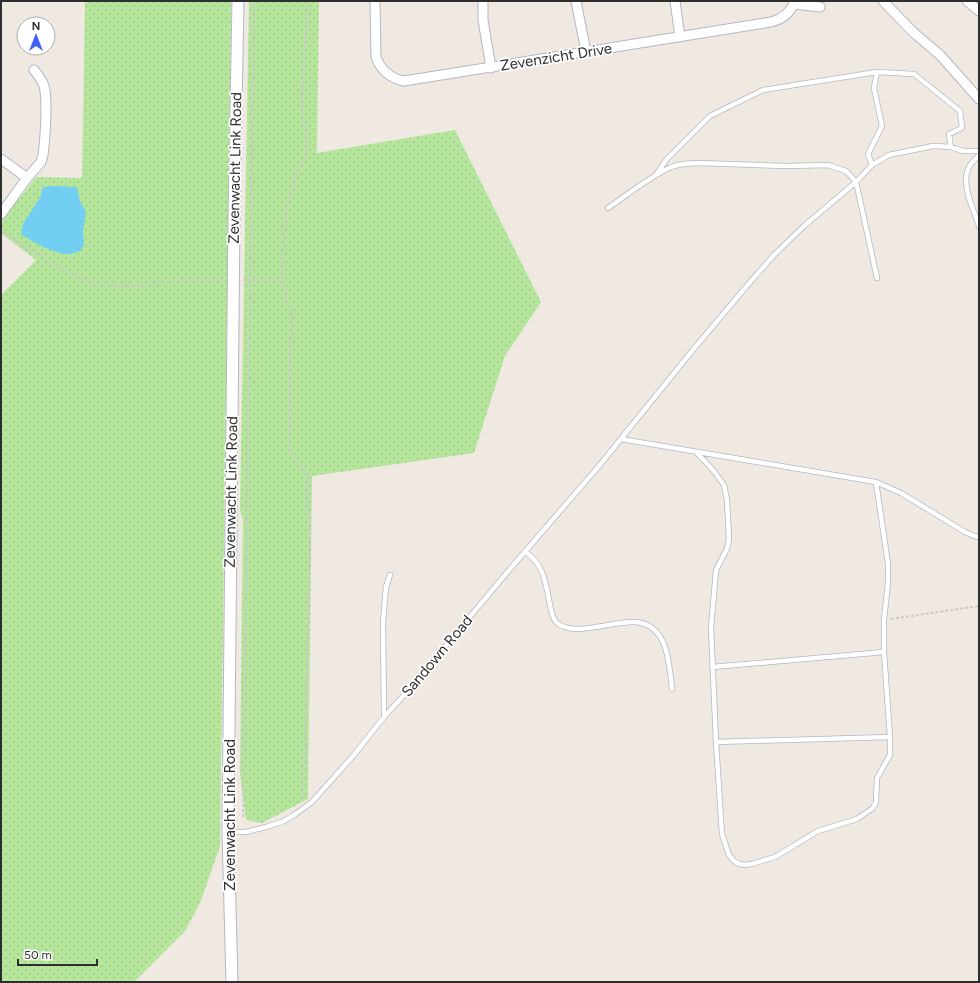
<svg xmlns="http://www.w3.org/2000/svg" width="980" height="983" font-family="Figtree,sans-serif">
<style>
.grass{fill:url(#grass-dots)}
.water{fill:#72cff2}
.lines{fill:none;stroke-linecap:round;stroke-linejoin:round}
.service-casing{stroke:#b4b7c1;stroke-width:6}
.minor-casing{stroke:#b4b7c1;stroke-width:11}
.tertiary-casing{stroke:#b4b7c1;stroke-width:13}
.path{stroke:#c9c9c9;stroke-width:2;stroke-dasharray:3 2;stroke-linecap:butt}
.service{stroke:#fff;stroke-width:4.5}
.minor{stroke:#fff;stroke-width:9}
.tertiary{stroke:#fff;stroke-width:11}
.labels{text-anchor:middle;stroke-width:3.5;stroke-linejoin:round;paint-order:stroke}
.street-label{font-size:15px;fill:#2e2e2e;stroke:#fff}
</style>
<defs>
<pattern id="grass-dots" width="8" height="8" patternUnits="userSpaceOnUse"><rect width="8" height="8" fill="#b5e69c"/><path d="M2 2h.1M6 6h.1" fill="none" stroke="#9cc687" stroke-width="1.8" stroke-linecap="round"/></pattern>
</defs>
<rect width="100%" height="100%" fill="#efe9e1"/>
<path class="grass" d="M85,1H231L220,846L200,903L185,931L134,982H1V295L36,260L1,233V222L36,177L82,178Z
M249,1H319L317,153L455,130L541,302L505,356L474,453L312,476L308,799L262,823L246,820L240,774L243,519L240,511Z"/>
<path class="water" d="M51,186L77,187L80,202L86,211L83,231L84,245L80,251C76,252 72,254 68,254C54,254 32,242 21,234L23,224L41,196V191L44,187Z"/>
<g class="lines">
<defs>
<path id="service" d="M979,155C976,159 971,163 969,167C960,184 974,210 979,226
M872,165L868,154L882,126L874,88L877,72
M656,175L666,160L710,116L763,90L877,72L914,74L960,111L962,128L949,134L951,147
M608,208C627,195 651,176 671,167C680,164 690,163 699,163L786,166L828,165L846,171L856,182L877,278
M621,439L876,482L901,493L965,532L974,536L979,537
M696,452L713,470L724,485L727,500L729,539L727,549L716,570L711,628L716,742L722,834L729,855L734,861L739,864L745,865L752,864L775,857L818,831L857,819L873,808L876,802L877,778L890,755V737L884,652V620L888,582V564L876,482
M525,552C544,563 546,585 550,605C551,611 552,617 556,622C562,628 572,629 579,629C597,628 614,623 631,622C668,621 669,662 672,689
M712,667L884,652
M384,717L383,623L386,587L390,575
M716,742L890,737
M228,832H246L266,827L282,822L294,815L312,802L353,756L384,717L405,694L510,569L599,466L692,351L751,281L774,255L804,226L856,182L872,165L889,155L933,146L951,147L963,151H979"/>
<path id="minor" d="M375,1L376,57C381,71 390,78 404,81L771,22C783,19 791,12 795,1
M483,1V20L491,68
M576,1L586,52
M675,1L680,37
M883,1L913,32L940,55L979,99
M967,1L979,11
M795,4L820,7
M1,159L27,178
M1,214L27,178L41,162L43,155C45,140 48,100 44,86C42,80 38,75 34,70"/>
<path id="tertiary" d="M232,982L228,832L234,218L238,1"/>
</defs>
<use href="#service" class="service-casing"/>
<use href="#minor" class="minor-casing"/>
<use href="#tertiary" class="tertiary-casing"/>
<path class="path" d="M1,231L59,268L91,283L127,287L182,280L192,281L223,280
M243,280L282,281
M891,619L979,606
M303,800L309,594L310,531L307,492L308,475L289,451V368L292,333V309L287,301L282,281L285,224L288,202L293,184L306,155L307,147L302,110L305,37L307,18L308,1
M243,817L254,1"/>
<use href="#service" class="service"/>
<use href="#minor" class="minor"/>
<use href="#tertiary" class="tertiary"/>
</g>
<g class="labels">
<g class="street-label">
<text transform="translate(556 57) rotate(-9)" y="5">Zevenzicht Drive</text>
<text transform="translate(235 168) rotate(-89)" y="5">Zevenwacht Link Road</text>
<text transform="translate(231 492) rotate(-89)" y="5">Zevenwacht Link Road</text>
<text transform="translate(437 656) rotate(-50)" y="5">Sandown Road</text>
<text transform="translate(230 815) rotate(-90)" y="5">Zevenwacht Link Road</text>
</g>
</g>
<rect width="980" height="983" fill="none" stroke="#2e2e2e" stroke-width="4"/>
<g transform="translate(36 36)"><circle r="19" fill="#ffffff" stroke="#ababab"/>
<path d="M0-3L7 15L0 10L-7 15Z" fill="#3e60ff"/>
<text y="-6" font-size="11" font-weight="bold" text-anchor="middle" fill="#2e2e2e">N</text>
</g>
<path d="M18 959v6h79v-6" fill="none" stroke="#2e2e2e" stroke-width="2"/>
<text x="24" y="959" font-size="12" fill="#2e2e2e" stroke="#ffffff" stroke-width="3" paint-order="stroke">50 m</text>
</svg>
